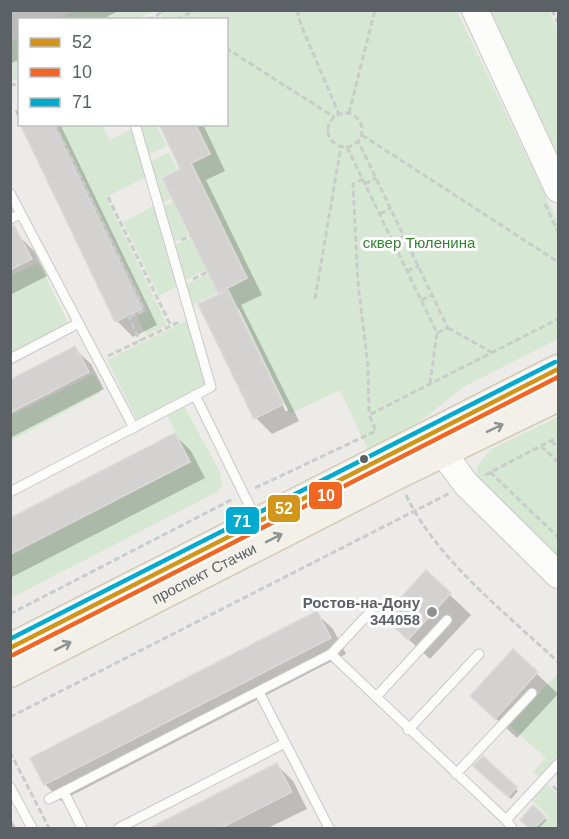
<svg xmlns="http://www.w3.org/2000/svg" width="569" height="839" font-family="Helvetica,sans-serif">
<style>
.green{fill:#d6e8d3}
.shadow{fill:#0003;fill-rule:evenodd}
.building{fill:#d3d2d0;stroke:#dcdad6;stroke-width:1.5}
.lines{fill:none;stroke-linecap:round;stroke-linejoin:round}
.lane-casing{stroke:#c8c8c8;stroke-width:11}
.secondary-casing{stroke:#c8c8c8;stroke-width:28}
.primary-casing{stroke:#d4c9b6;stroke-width:31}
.path{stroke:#c9cdca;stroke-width:3;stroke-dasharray:6 3;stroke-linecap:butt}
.lane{stroke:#fcfcfb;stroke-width:9}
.secondary{stroke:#fcfcfb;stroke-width:26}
.primary{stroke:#f2f0e8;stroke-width:28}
.bus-1-casing{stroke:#fff;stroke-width:9}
.bus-2-casing{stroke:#fff;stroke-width:9}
.bus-3-casing{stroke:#fff;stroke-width:9}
.bus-1{stroke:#d09519;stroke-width:4.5}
.bus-2{stroke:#f26522;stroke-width:4.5}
.bus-3{stroke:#00a9ce;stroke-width:4.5}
.oneway{stroke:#909393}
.bus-dot{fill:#5c6165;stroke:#fff;stroke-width:2}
.poi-dot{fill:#8f9192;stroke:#fff;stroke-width:2}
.labels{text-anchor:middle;stroke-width:6;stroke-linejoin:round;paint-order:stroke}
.park-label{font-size:15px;fill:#378236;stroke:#fff}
.street-label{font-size:15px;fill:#5c6165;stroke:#fff}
.poi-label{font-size:15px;font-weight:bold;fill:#5c6165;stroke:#fff;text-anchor:end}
.line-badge{stroke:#fff;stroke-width:2}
.badge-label{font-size:16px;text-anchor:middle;font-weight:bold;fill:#fff}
</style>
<rect width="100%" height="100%" fill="#edebe7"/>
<path class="green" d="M76,10H155V11L137,19H57Z
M160,11H457L558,222V339L465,386L404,434L369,452L340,390L290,414L229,289L249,279L193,164L212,154L198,125L226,124V20L163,19Z
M489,11H549L558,30V155Z
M19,38V77L11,82V42Z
M57,125H102L110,140L133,128L146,177L106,197L167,325L146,335L137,316L148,311Z
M138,125H156L167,146L147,155Z
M169,152L177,169L160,177L171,199L161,203L150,162Z
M173,202L188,235L172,243L162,207Z
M154,206L178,286L159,296L123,222Z
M190,238L206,270L183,281L173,246Z
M37,263L41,267L68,323L67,326L11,355V276Z
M208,274L217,293L191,306L185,285Z
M188,320L206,383L137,420L107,360Z
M92,375L95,376L101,387L100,393L11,441V416Z
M184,406L220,472L222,485L217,492L11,598V556L191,462L167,415Z
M558,417V561L477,479V467L491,449Z
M558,673V756L539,777L533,772L546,758L510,726Z
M546,783L558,795V828H538L549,817L531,800Z"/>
<path class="shadow" d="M10,10H120L101,20H20V59L10,64Z
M20,109V121L15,111Z
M21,124H60L157,325L133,337L117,321Z
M160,124H203L225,171L206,180L262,295L241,305L299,421L272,434L256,418L222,294L219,292L182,170ZM236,309H239L288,410L286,412Z
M17,234L34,251L47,276L10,295V238Z
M74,348L91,364L104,389L10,438V381Z
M175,435L191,451L205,478L10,578V519Z
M426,572L471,615L430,659L406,637Z
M316,613L333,629L346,654L61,801L45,784Z
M513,651L558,694L517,738L493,716Z
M483,758L518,791L511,799L475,766Z
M277,765L293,781L307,809L268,828H153Z
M533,807L547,820L539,828H531L522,820Z
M10,818L16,828H10Z"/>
<path class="building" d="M20,124H53L142,309L115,322Z
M159,124H195L210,154L191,163L247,278L218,293L162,178L180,169Z
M14,225L32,259L10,270V226Z
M228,290L284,404L254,419L198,304Z
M75,346L89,372L10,413V380Z
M175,433L190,462L10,554V518Z
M426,570L451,593L408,640L383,617Z
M317,611L331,638L44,785L30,758Z
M513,649L538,672L495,719L470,696Z
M483,756L517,787L508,797L473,766Z
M277,763L292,792L221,828H150Z
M533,805L546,817L534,828H529L520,820Z"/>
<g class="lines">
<defs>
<path id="lane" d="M10,193L134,428
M10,219L21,214
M10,359L79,323
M195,395L256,519
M10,492L211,387L135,124
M331,654L506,820L512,828
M259,692L329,828
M376,697L447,620
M408,730L479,654
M456,774L532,693
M10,787L32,828
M64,792L82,828
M49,799L331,654L371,611
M506,820L558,764
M119,828L285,743"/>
<path id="secondary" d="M475,10L558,189
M447,432L443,453L466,484L558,575"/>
<g id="primary">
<path d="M10,648L558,369"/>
<path id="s1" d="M10,673L397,475L558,397"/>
</g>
</defs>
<use href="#lane" class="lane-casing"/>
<use href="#secondary" class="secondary-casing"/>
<use href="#primary" class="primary-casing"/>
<path class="path" d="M297,10L301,25L339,114
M552,10L558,23
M148,20L166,10
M177,20L195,10
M226,48L334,117
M10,86L20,82
M349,113L375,10
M328 130a17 17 0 1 1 34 0a17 17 0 1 1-34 0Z
M55,124L144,310L129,317
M362,135L558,262
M347,147L437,333L448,328L358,141
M363,179L353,184L358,283L368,366L369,415
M365,184L376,178
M108,197L171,326
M545,204L558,232
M380,214L391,208
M181,240L190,236
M393,242L404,236
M407,271L419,266
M193,279L207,272
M315,299L341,146
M421,300L432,295
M128,315L140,341
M448,328L493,353
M108,356L181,321
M430,384L437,333
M551,441L558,447
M541,446L558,462
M490,472L558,537
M485,475L558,437
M255,488L376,431L369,415L558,319
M406,495C437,560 506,613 558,662
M10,614L233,499
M10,717L450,493
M10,752L49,828
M553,786L558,791"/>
<use href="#lane" class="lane"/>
<use href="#secondary" class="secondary"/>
<use href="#primary" class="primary"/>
<defs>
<path id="bus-1" d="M10,648L558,369"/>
<path id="bus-2" d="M13,655L558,377"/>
<path id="bus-3" d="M10,639L555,362"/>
</defs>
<use href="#bus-1" class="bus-1-casing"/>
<use href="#bus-2" class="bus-2-casing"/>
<use href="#bus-3" class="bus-3-casing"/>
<use href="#bus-1" class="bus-1"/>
<use href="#bus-2" class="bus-2"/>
<use href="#bus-3" class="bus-3"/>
</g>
<defs><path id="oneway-shaft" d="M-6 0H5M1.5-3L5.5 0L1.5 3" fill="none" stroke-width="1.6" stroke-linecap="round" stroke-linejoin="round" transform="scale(1.5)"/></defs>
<g class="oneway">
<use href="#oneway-shaft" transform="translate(495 428) rotate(-26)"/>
<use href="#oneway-shaft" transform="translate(274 538) rotate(-27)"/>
<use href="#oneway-shaft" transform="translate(63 646) rotate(-27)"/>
</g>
<circle class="bus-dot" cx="364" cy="459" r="5"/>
<circle class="poi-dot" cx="432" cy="612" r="6"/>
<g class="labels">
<g class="park-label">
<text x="419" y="248">сквер Тюленина</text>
</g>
<g class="street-label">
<text dy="5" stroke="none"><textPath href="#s1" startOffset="218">проспект Стачки</textPath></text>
</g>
<g class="poi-label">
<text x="420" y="608">Ростов-на-Дону<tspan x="420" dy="17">344058</tspan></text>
</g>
</g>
<g class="line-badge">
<rect x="308" y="481" width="35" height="29" rx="6" fill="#f26522"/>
<rect x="267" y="494" width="34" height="29" rx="6" fill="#d09519"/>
<rect x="225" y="506" width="35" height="29" rx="6" fill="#00a9ce"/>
</g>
<g class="badge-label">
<text x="326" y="501">10</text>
<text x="284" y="514">52</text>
<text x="242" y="527">71</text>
</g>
<rect width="569" height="839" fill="none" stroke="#5c6165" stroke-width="24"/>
<rect x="18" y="18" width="210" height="108" fill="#ffffff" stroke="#bec0c1" stroke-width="1.5"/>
<rect x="30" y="38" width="30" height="9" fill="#d09519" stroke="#bec0c1" stroke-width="1.5"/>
<text x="72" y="48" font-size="18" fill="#5c6165">52</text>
<rect x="30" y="68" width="30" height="9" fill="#f26522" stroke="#bec0c1" stroke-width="1.5"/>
<text x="72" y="78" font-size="18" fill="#5c6165">10</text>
<rect x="30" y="98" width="30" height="9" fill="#00a9ce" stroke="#bec0c1" stroke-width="1.5"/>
<text x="72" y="108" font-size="18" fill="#5c6165">71</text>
</svg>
